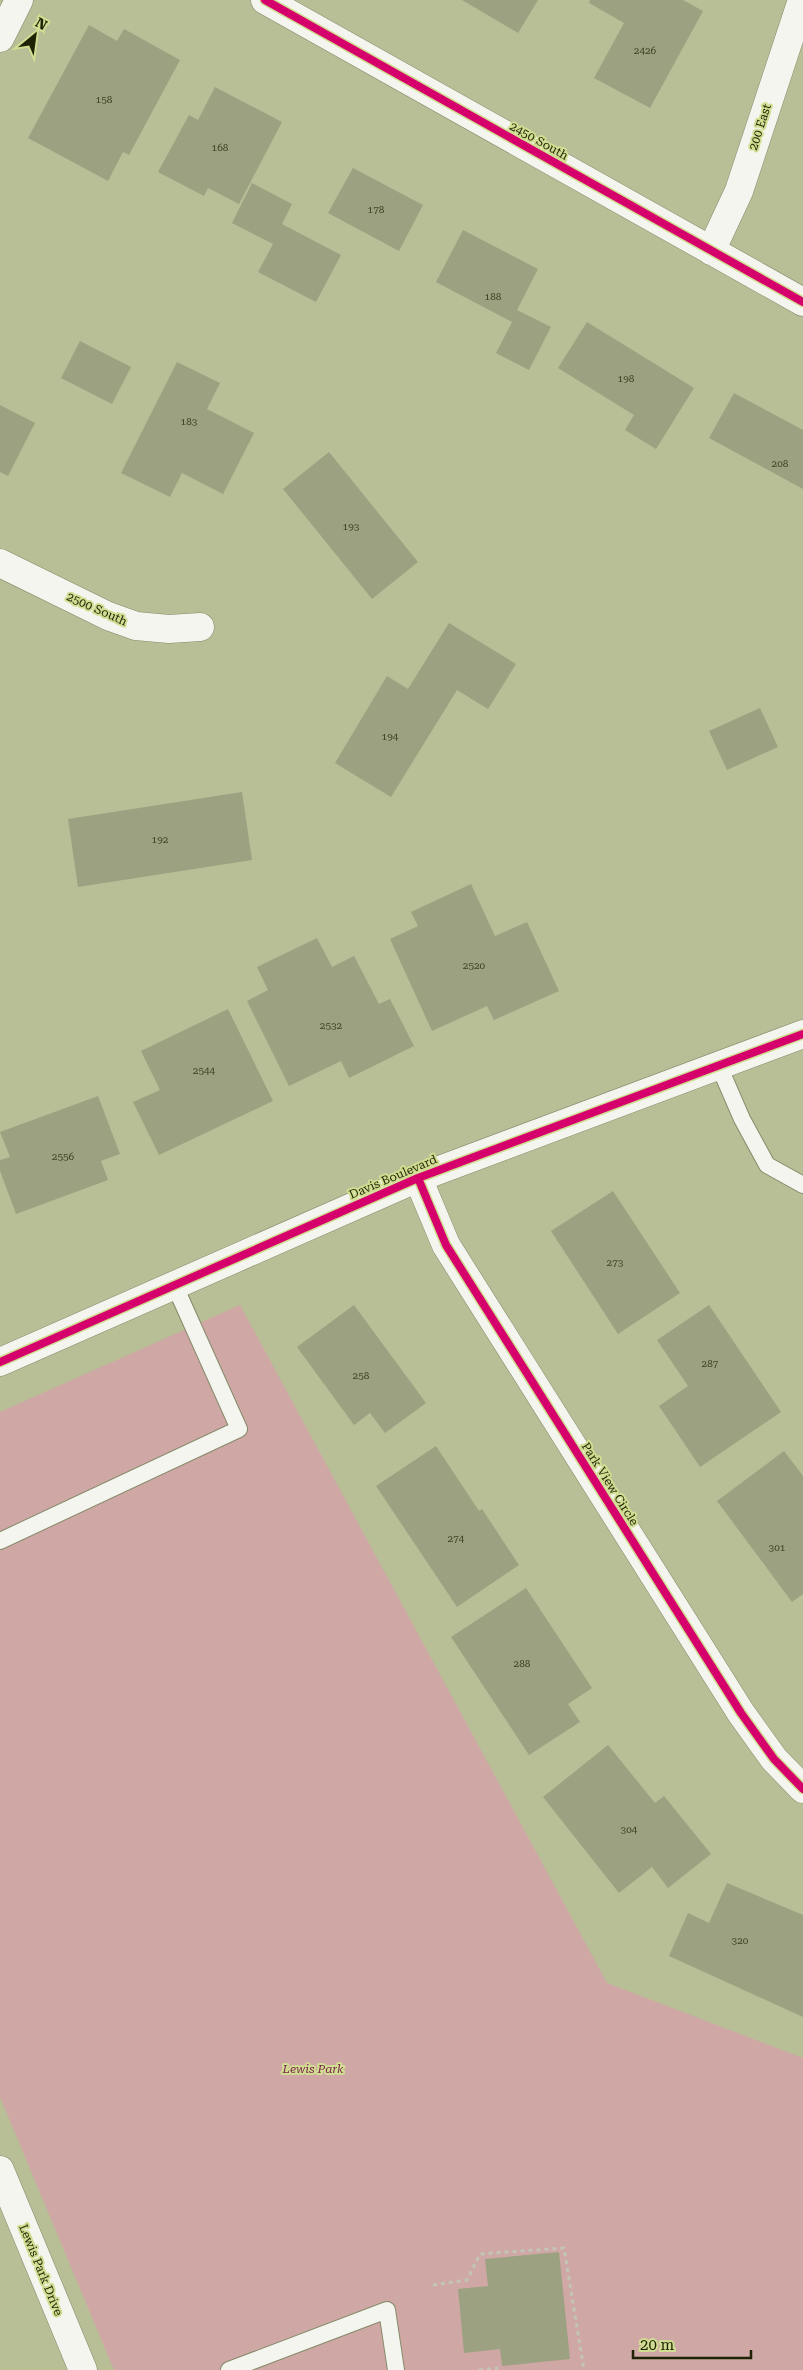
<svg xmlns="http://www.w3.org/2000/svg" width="803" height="2370" font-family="'Roboto Serif',serif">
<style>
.green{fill:#cfa8a5}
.building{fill:#9ca181}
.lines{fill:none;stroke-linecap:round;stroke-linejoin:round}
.lane-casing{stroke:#858a69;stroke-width:18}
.street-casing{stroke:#858a69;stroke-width:29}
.secondary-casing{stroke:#858a69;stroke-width:29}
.path{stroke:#c2c4b7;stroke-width:3;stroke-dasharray:4 4;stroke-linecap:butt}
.lane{stroke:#f4f5ef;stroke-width:16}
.street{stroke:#f4f5ef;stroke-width:28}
.secondary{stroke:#f4f5ef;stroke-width:28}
.cycleway-casing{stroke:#d1dd91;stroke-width:11}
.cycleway{stroke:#d6006c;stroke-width:8}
.labels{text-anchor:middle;stroke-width:4;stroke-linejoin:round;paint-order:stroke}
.number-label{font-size:10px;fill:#3e4223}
.street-label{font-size:12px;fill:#1f2304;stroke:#d1dd91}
.park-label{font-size:12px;font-style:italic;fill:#7b244d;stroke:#d1dd91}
</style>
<rect width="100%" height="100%" fill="#b8be96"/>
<path class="green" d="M240,1305L607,1983L803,2058V2370H114L0,2097V1412Z"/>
<path class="building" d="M462,0H538L518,33Z
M590,0H683L703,11L650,108L594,78L624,23L589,3Z
M89,25L117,41L124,29L180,60L129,155L123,152L108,181L28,138Z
M215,87L282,122L239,204L208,188L204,196L158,172L189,115L198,120Z
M353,168L423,205L399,251L328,213Z
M252,183L292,204L282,224L341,255L316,302L258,272L273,244L232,223Z
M463,230L538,269L517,310L551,327L529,370L496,353L512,322L436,282Z
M587,322L694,388L656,449L625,430L634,415L558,368Z
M80,341L131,367L112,404L61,378Z
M177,362L220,383L207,409L254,433L223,494L182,473L170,497L121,473Z
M734,393L803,430V489L709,438Z
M0,405L35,423L8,476L0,472Z
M329,452L418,562L372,599L283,489Z
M449,623L516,664L488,709L457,690L391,797L335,763L387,676L408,689Z
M760,708L778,747L727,770L709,731Z
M242,792L252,860L78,887L68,819Z
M471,884L495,936L527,922L559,991L494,1020L487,1006L432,1031L390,939L418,926L411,912Z
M317,938L332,967L354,956L379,1004L390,999L414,1046L349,1078L341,1061L289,1086L247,1001L268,990L257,967Z
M228,1009L273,1101L159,1155L133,1102L160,1090L141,1051Z
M98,1096L120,1154L101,1161L108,1180L16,1214L0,1171V1160L10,1157L0,1132Z
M613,1191L680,1293L618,1334L551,1231Z
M354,1305L426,1403L385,1433L370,1413L354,1425L297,1347Z
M709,1305L781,1412L700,1467L659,1406L688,1386L657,1340Z
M436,1446L479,1511L482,1509L519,1565L457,1607L376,1486Z
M784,1451L803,1476V1594L792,1602L717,1501Z
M526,1588L592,1688L568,1704L580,1722L529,1755L451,1637Z
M608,1745L655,1803L664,1796L711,1854L668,1888L652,1867L619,1893L543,1797Z
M727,1883L803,1915V2017L669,1956L688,1913L709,1923Z
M559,2252L570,2359L502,2366L500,2349L464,2353L458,2289L488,2286L485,2259Z"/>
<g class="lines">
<defs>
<path id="lane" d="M719,1066L742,1119L767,1165L803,1185
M0,1541L239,1429L174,1284
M229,2370L387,2310L396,2370"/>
<path id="street" d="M265,0L803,302
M0,38L19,0
M711,251L739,191L802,0
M0,563L108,616L136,626L169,629L200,627
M418,1178L446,1245L741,1713L774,1759L803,1789
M0,2170L83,2370"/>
<path id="secondary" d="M0,1362L418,1178L803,1034"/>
</defs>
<use href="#lane" class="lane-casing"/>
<use href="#street" class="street-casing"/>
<use href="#secondary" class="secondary-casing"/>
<path class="path" d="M433,2285L467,2280L480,2254L564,2248L584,2370
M479,2370L497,2368V2370"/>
<use href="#lane" class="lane"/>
<use href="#street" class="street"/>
<use href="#secondary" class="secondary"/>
<defs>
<path id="cycleway" d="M265,0L803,302
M418,1178L446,1245L741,1713L774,1759L803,1789
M0,1362L418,1178L803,1034"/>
</defs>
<use href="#cycleway" class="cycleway-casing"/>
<use href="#cycleway" class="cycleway"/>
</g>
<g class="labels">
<g class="number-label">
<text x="645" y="54">2426</text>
<text x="104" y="103">158</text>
<text x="220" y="151">168</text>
<text x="376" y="213">178</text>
<text x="493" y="300">188</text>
<text x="626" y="382">198</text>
<text x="189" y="425">183</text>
<text x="780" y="467">208</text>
<text x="351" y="530">193</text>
<text x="390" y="740">194</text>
<text x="160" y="843">192</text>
<text x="474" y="969">2520</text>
<text x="331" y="1029">2532</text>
<text x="204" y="1074">2544</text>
<text x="63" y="1160">2556</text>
<text x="615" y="1266">273</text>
<text x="710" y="1367">287</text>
<text x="361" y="1379">258</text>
<text x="456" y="1542">274</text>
<text x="777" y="1551">301</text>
<text x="522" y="1667">288</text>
<text x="629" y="1833">304</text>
<text x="740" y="1944">320</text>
</g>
<g class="street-label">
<text transform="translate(760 127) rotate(-72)" y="4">200 East</text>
<text transform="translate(539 141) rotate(29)" y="4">2450 South</text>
<text transform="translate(97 609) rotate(24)" y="4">2500 South</text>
<text transform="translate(393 1177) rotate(-23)" y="4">Davis Boulevard</text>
<text transform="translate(610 1484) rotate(58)" y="4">Park View Circle</text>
<text transform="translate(41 2270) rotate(68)" y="4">Lewis Park Drive</text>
</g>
<g class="park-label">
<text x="313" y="2073">Lewis Park</text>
</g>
</g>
<g transform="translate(35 35) rotate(29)" stroke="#d1dd91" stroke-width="4" paint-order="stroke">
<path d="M0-4L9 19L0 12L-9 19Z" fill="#1f2304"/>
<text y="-8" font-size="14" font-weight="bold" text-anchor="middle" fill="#1f2304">N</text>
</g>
<path d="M633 2350v8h118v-8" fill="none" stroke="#1f2304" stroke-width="2.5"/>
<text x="640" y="2350" font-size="15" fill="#1f2304" stroke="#d1dd91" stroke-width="4" paint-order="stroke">20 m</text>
</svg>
